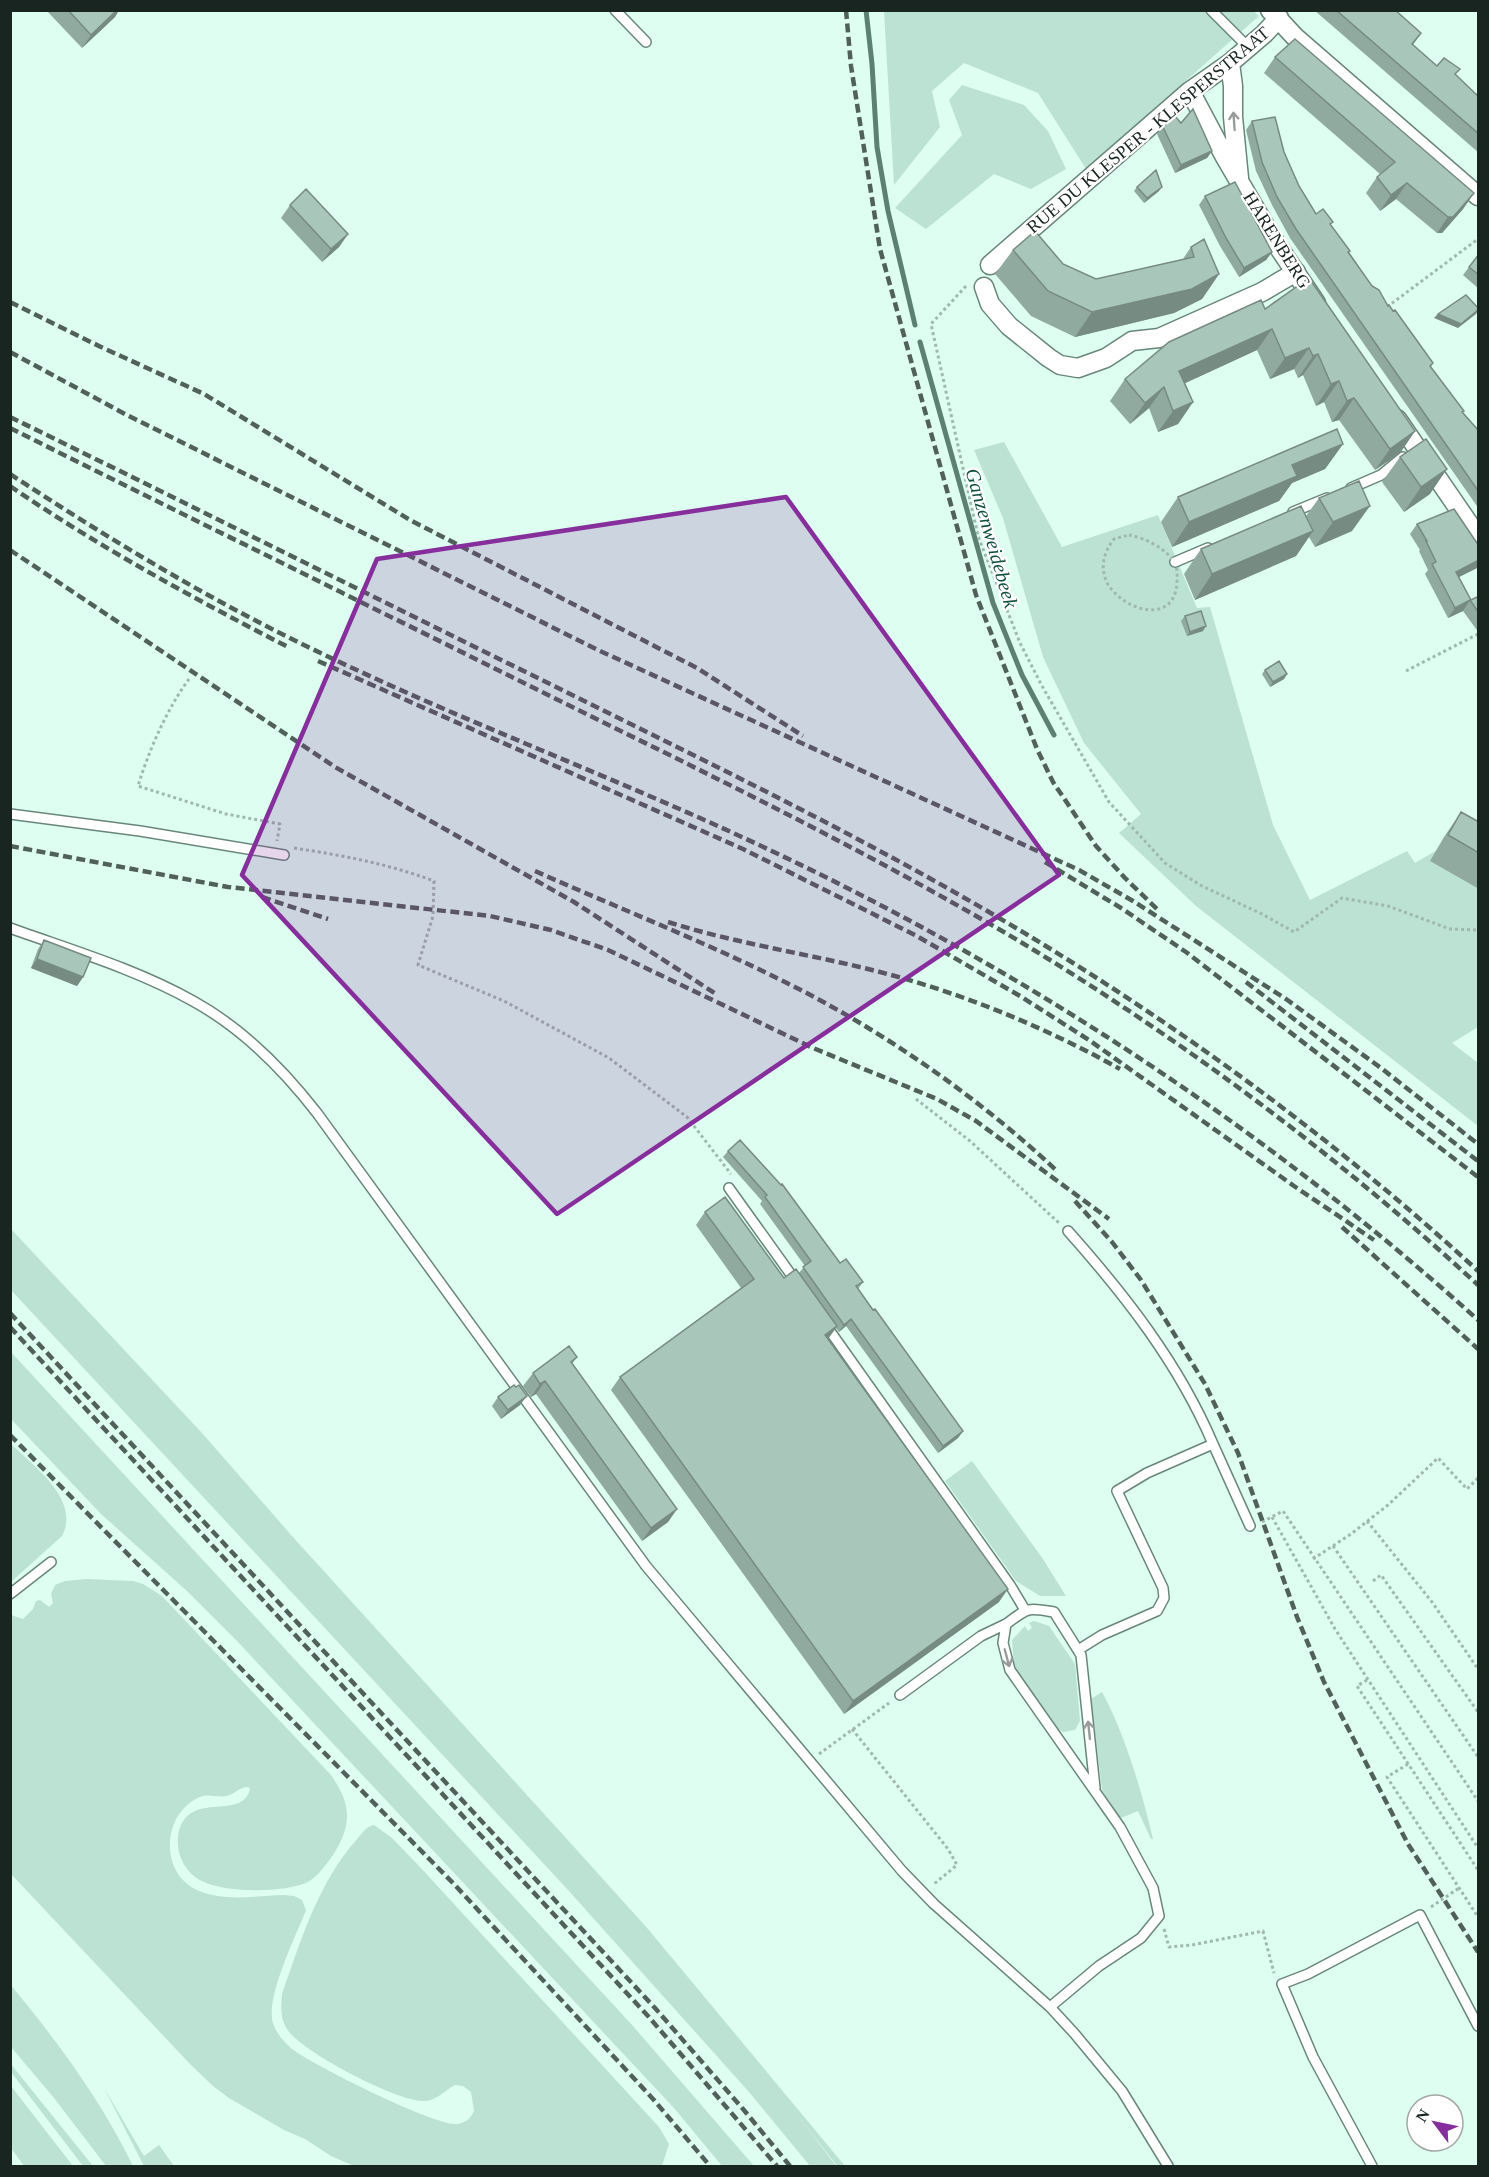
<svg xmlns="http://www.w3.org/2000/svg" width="1489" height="2177" font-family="'Times New Roman',serif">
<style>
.green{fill:#bbe2d2}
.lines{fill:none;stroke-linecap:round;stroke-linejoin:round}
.stream{stroke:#5c8173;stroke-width:5}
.service-casing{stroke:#69867b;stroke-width:12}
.minor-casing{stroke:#69867b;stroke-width:21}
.path{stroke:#9fb9ae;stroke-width:3;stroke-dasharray:3 3;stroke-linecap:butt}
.service{stroke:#fff;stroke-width:9}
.minor{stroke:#fff;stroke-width:18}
.rail{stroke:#50615a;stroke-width:4.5;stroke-dasharray:9 4.5;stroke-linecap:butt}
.wall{fill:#90aaa0}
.shaded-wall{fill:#768b82}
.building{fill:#a8c6ba;stroke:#768b82;stroke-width:1.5}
.oneway{stroke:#989d9b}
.marked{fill:#862e9b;fill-opacity:0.2;stroke:#862e9b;stroke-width:4.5;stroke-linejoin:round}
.labels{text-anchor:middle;stroke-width:4.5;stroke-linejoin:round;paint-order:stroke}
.street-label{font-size:18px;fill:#192520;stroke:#fff}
.water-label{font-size:20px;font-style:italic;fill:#0e4f3d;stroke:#fff}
</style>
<rect width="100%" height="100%" fill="#defef1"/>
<path class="green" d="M1252,10L1259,16L1086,169L1038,93L964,63L932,91L940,127L894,185L884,11Z
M962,85L1024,105L1048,131L1066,169L1031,189L994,174L926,229L895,208L962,135L949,100Z
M1004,442L1062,547L1158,515L1197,608L1210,607L1273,825L1310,900L1407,851L1415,863L1478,826V1027L1452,1043L1478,1063V1126L1196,906L1119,833L1141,814L1084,743L1043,657L1003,518L974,450Z
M11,1229L202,1433L292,1536L575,1848L648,1929L845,2166H837L793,2109L836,2166H810L749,2092L568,1890L11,1290Z
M11,1352L633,2026L754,2166H722L674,2108L237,1641L187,1591L101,1514L11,1419Z
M10,1443C33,1466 81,1499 62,1536L11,1582Z
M972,1461L1043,1559L1066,1596H1040L1016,1581L945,1481Z
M86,1579L133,1581L143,1584L162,1596L331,1775C352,1805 352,1825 333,1855C326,1865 318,1876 308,1882C285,1893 227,1893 204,1882C187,1875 176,1856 178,1837C185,1787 242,1823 250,1789L248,1787C239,1787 235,1794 227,1796C216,1798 207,1792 196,1799C162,1817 160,1873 197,1890C222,1902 256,1896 284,1895L294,1896L302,1900L306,1910C296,1936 265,1998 273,2023C276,2033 284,2042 292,2049C313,2065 434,2126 457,2124C466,2123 471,2118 474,2111L471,2092L463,2086L455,2085C444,2091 435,2102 423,2101C396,2101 300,2051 287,2029C280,2018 281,2006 282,1994C301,1940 318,1883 357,1839C362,1834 366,1826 374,1825L392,1838L420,1867L659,2127L669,2144L662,2166H354L331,2156L305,2139L284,2130L229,2098L213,2086L190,2064L11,1874V1615L23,1619L33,1609L36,1601L40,1600L49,1607L53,1603L51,1594L55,1585L65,1581Z
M1034,1621L1049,1626L1075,1664L1080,1721L1075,1730L1063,1732L1058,1729L1014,1667L1012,1640L1025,1626L1028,1631L1032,1628L1029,1623Z
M1102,1692C1125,1734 1142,1792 1153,1839H1151L1138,1811L1121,1818L1115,1812L1102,1790L1091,1699Z
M10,1984C57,2041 101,2100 133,2166H106L54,2098L11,2047Z
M10,2063L93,2166H83L11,2072Z
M11,2086L73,2166H24L11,2148Z
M104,2088L144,2156L159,2145L174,2166H144Z"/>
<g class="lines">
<path class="stream" d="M866,10L872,64L877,147L888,211L915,325
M920,342L993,603L1022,675L1054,735"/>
<defs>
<path id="service" d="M615,10L646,42
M1211,10L1248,47
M1351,488L1381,475L1403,457
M1293,512L1327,498
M1175,562L1208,548
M10,814L140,831L284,855
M10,928C71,950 136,969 193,1001C242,1028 283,1069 317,1113L646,1566L902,1871L934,1904L1050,2007L1074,2033L1122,2091L1168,2166
M729,1188L797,1283
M1068,1231C1125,1295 1179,1364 1213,1444
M825,1324L1010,1585L1025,1610
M10,1594L51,1562
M1078,1650L1102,1635L1157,1611L1164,1598L1163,1588L1117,1491L1147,1473L1213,1444L1250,1526
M900,1695L981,1636L1006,1624
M1050,2007L1099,1966L1141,1938L1159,1916L1153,1888L1120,1827L1010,1670L1003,1643L1006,1624C1028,1608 1027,1607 1054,1612L1081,1655L1095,1788
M1372,2166L1313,2057L1282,1984L1308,1974L1420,1915L1478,2026"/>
<path id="minor" d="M1270,10L1295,37L1478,196
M1230,63L1233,86V117L1239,178
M1190,91L1225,157L1271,236L1316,303
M990,265L1190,91L1230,63L1264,34L1279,18
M984,287L990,304L1009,326L1049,358L1060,365L1078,368L1106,358L1132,341L1159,338L1262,292L1296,272
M1397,419L1478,537"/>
</defs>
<use href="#service" class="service-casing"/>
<use href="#minor" class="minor-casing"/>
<path class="path" d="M966,286L931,324L978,536L1020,643L1042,686L1109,802L1165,863L1202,886L1262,914L1294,932L1342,898L1388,906L1450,929L1478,930
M1387,307L1478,239
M1129,535C1145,538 1168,549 1175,564C1178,570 1177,576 1177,582C1176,605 1161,614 1139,608C1127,604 1116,596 1109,586C1099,570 1103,553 1114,539Z
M1406,671L1478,634
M189,679C167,709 149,750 138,786L226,814L280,824L277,841
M294,848C345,856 385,863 434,881L433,916L418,965L504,1001L609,1058L687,1117L731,1174
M916,1099L970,1141L1059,1223
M1272,1517L1335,1629L1478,1848
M1367,1521L1432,1602L1478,1669
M1262,1522L1283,1511L1478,1801
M1333,1546L1478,1757
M1313,1559L1351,1534L1388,1505L1438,1458L1467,1489L1478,1478
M1373,1581L1381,1575L1478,1712
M1367,1680L1357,1686L1478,1870
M852,1729L948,1849L957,1865L934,1884
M819,1754L889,1703
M1408,1764L1387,1777L1478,1917
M1431,1907L1459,1888
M1164,1929L1169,1947L1192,1945L1263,1931L1274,1973"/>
<use href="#service" class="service"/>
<use href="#minor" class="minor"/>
<path class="rail" d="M846,10L851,66L880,249L976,595L1037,749L1053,782L1096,846L1125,878L1158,910
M10,302L101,347L204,394L410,520L697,668L803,736
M10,352L125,414L598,650L1079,870L1133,901L1286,999L1381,1068L1478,1144
M10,417C190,505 369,595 548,683C709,763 872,841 1026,934C1187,1031 1340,1144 1478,1271
M10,428C192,519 374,608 556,699C712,776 869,852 1019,941C1183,1040 1338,1156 1478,1285
M10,474C103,535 198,593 298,642C454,719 619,778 776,853C1031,974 1268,1131 1478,1320
M10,486C99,547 193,598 288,647
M10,550L335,767L574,902L716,994
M318,661L743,849L915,935L1020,996L1089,1040L1294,1186L1374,1240
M10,846L228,887L490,916L551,930L608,950L813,1048L937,1099L976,1121L1109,1219
M1045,862L1121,908L1186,952L1478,1177
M535,871C618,908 703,941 785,982C882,1030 978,1097 1057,1171
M262,897L328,919
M668,922C734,943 804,953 872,970C957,991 1043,1026 1120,1069
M1246,982L1478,1161
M1075,1201L1112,1242L1141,1280L1205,1384L1238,1453L1297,1617L1324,1682L1408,1844L1478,1952
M1342,1227L1478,1349
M10,1313L655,2008L743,2109L790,2166
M10,1327L648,2016L777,2166
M10,1435L453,1883L653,2099L710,2166"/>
</g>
<path class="wall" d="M46,10H119L115,17L82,48Z
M1314,10H1395L1421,33L1413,45L1437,66L1455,75L1479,97V153Z
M1275,57L1474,193L1463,209L1442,233H1437L1396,199L1380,211L1366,193L1377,177L1380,174L1264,73Z
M1252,121L1284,152L1299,186L1316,214L1331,225L1372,286L1433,363L1431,367L1463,412L1479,431V509L1290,238L1272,205L1256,171L1246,130Z
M1181,123L1212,151L1207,158L1175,173L1157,134L1163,127Z
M1137,187L1159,191L1144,203L1134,191Z
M1205,196L1272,252L1266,260L1239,277L1220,246L1199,205Z
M290,205L348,234L339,247L322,262L281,218Z
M1191,247L1219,274L1202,299L1174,313L1075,337L1031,316L995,274L1013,250L1063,264L1096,279L1183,259Z
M1479,254V289L1463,275Z
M1265,309L1415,431L1400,453L1375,470L1339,420L1332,422L1324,402L1316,406L1303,375L1298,378L1294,369L1270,379L1257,350L1185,383L1193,402L1178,424L1158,432L1149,408L1130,424L1110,401L1125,379Z
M1343,444L1325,469L1292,483L1279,501L1172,547L1161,522L1178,497Z
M1400,457L1430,494L1404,512L1382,482Z
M1319,498L1352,531L1315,547L1309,537L1296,556L1195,600L1184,574L1201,549L1306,516Z
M1417,524L1479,546V567L1459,577L1471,600L1479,596V633L1463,611L1448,618L1425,574L1428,570L1419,551L1420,550L1410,534Z
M1185,616L1203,631L1187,636L1181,621Z
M1265,670L1287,674L1284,679L1270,687L1262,674Z
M1461,812L1479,822V889L1430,861L1444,837Z
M44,940L83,977L77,986L31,968L38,949Z
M728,1151L840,1263L863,1282L858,1289L963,1431L958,1438L938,1453L846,1326L839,1332L836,1328L828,1339L999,1602L844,1714L611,1390L620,1377L741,1288L696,1225L705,1212L784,1278L799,1273L805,1266L760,1204L762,1201L723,1157Z
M577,1357L572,1364L677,1509L668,1522L642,1541L536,1394L531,1397L523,1386L533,1373Z
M498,1397L520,1405L501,1419L492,1406Z"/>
<path class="shaded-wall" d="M117,10H119L115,17L82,48L91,35Z
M1212,151L1207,158L1175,173L1181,165Z
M1407,183L1396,199L1380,211L1391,195Z
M1162,187L1159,191L1144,203L1147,198Z
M1474,193L1463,209L1442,233H1437L1448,217Z
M348,234L339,247L322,262L331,249Z
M1272,252L1266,260L1239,277L1244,268Z
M1219,274L1202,299L1174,313L1075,337L1092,312Z
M1479,309L1476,314L1458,328L1434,318L1438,314Z
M1272,329L1257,350L1166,392L1179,371Z
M1309,348L1294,369L1270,379L1285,358Z
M1318,354L1303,375L1298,378L1313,356Z
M1339,381L1324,402L1316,406L1331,384Z
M1164,387L1149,408L1130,424L1145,403Z
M1354,398L1339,420L1332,422L1347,401Z
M1193,402L1178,424L1158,432L1173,411Z
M1415,431L1400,453L1375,470L1390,449Z
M1343,444L1325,469L1292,483L1279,501L1172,547L1189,522L1292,465Z
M1447,469L1430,494L1404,512L1421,487Z
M1370,506L1352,531L1315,547L1333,522Z
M1313,531L1296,556L1195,600L1212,574Z
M1479,560V567L1449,582L1456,572Z
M1470,600L1463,611L1448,618L1455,608Z
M1206,626L1203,631L1187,636L1190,632Z
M1287,674L1284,679L1270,687L1273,682Z
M37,959L83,977L77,986L31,968Z
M851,1319L846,1326L839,1332L844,1325Z
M837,1326L828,1339L825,1335Z
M545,1381L536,1394L531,1397L540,1384Z
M527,1396L520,1405L501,1419L508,1410Z
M963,1431L958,1438L938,1453L943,1446Z
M677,1509L668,1522L642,1541L651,1528Z
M1008,1589L999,1602L844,1714L853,1701Z"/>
<path class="building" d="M68,10H117L91,35Z
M1336,10H1395L1421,33L1412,44L1437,66L1444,58L1460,69L1455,74L1479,97V134Z
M1295,39L1474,193L1453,217H1448L1407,183L1391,195L1377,177L1395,162L1275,57Z
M1193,109L1212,151L1181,165L1163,127L1175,116L1181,123Z
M1275,117L1284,152L1299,186L1316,214L1323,209L1333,222L1330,224L1350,251L1348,252L1372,286L1379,290L1388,306L1389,305L1393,311L1395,310L1433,363L1430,366L1464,411L1462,412L1479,431V492L1296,229L1277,197L1262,162L1252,121Z
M1156,170L1162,187L1147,198L1137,187Z
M1235,182L1272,252L1244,268L1226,238L1205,196Z
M306,189L348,234L331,249L290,205Z
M1035,231L1063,264L1096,279L1194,257L1191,247L1204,239L1219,274L1192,289L1092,312L1048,291L1013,250Z
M1479,254V275L1469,267Z
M1309,278L1415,431L1390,449L1354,398L1347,401L1339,381L1331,384L1318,354L1313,356L1309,348L1285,358L1272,329L1179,371L1193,402L1173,411L1164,387L1145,403L1125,379L1169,342L1261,300L1265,309Z
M1466,295L1479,309L1461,324L1438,314Z
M1337,429L1343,444L1292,465L1297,476L1189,522L1178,497Z
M1426,439L1447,469L1421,487L1400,457Z
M1359,481L1370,506L1333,522L1319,498Z
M1301,506L1313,531L1212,574L1201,549Z
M1454,509L1479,546V560L1456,572L1471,600L1479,596V613L1470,600L1455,608L1432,564L1436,562L1426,541H1427L1417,524Z
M1201,611L1206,626L1190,632L1185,616Z
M1279,661L1287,674L1273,682L1265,670Z
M1461,812L1479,822V853L1448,835Z
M44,940L91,958L83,977L37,959Z
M740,1140L781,1185L782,1184L840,1263L846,1259L863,1282L856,1286L873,1310L875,1309L963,1431L943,1446L851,1319L844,1325L803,1267L811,1261L765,1197L767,1195L728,1151Z
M725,1197L784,1278L796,1269L837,1326L825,1335L1008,1589L853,1701L620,1377L754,1279L705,1212Z
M569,1346L577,1357L571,1362L677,1509L651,1528L545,1381L540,1384L533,1373Z
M514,1385L516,1387L519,1385L527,1396L508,1410L498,1397Z"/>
<defs><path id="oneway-shaft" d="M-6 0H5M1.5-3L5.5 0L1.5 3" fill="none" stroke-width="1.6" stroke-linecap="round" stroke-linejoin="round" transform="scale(1.5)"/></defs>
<g class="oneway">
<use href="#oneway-shaft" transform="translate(1234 121) rotate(-94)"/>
<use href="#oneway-shaft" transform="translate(1007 1658) rotate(75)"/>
<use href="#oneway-shaft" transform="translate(1089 1730) rotate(-96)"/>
</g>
<path class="marked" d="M786,497L1059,875L557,1214L242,875L377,559Z"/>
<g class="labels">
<g class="street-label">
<text transform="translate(1148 130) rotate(-40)" y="6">RUE DU KLESPER - KLESPERSTRAAT</text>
<text transform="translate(1277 240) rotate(58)" y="6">HARENBERG</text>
</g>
<g class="water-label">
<text transform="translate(992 538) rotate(74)" y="7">Ganzenweidebeek</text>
</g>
</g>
<rect width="1489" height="2177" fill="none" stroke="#192520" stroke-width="24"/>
<g transform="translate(1435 2123) rotate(302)"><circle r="28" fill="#ffffff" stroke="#a3a8a6" stroke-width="1.5"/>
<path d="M0-4.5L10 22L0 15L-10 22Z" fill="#862e9b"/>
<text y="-9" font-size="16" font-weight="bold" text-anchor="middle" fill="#192520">N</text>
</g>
</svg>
